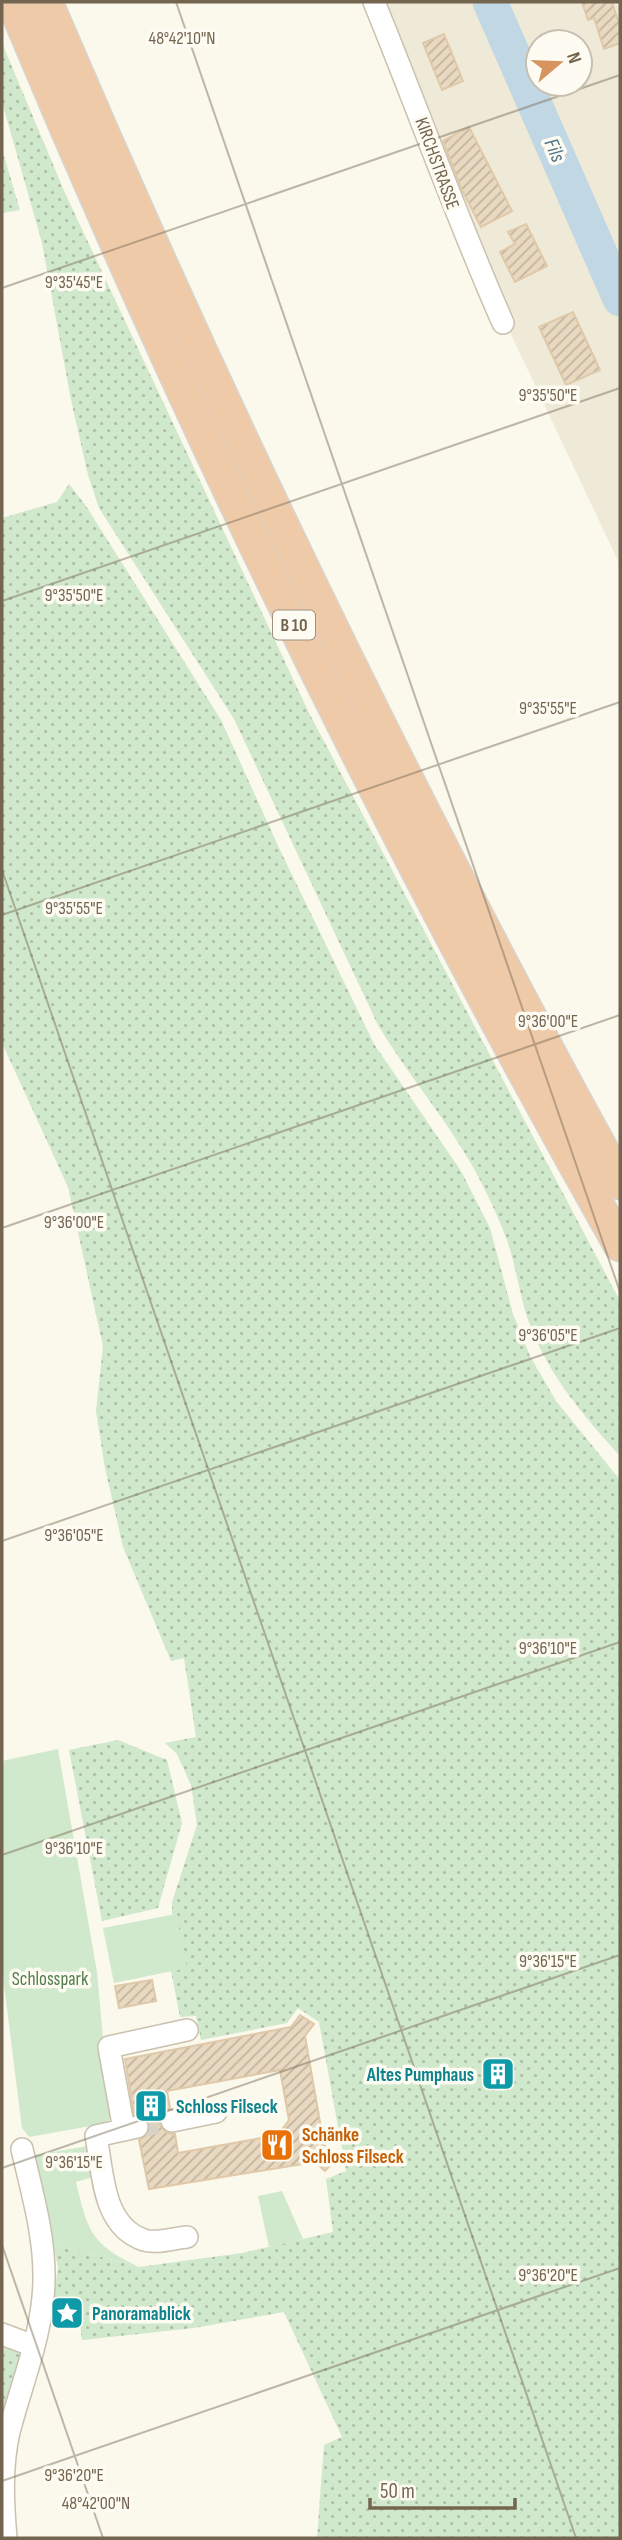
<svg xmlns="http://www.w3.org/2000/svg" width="622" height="2540" font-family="'Sofia Sans Condensed',sans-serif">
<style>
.residential{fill:#efead8;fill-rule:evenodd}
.grass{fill:url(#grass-dots)}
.green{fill:#d0e8cb}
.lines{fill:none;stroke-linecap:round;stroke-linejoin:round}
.river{stroke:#c1d7e3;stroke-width:35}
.building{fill:url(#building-hatch);stroke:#dfc9a8;stroke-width:2;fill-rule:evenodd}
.minor-tunnel{stroke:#d9d3c5;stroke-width:21;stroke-dasharray:21 10;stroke-linecap:butt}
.minor-casing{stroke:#cac1af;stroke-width:24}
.highway-casing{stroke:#d8d4ce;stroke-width:35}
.minor{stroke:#fff;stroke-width:21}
.highway{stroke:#efcaa9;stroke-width:32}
.ticks{fill:none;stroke:#746550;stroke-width:2;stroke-opacity:0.45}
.labels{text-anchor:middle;stroke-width:7;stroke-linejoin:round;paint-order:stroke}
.shield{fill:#fefcf2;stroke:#9d9281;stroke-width:2}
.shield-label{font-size:18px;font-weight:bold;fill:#746550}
.street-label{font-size:19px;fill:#746550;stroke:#fefcf2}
.park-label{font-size:19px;fill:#517e4c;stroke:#fefcf2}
.culture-label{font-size:19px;font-weight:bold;fill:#0d838f;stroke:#fefcf2;text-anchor:start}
.food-label{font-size:19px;font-weight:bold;fill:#c56008;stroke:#fefcf2;text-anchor:start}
.water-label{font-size:21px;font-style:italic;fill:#4f758c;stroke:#fefcf2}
.ticks-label{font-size:18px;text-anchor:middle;fill:#746550;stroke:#fefcf2;stroke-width:7;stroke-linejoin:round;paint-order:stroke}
</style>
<defs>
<pattern id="grass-dots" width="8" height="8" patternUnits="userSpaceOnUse" patternTransform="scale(1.75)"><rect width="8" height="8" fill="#d0e8cb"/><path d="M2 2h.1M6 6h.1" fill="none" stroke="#adc0a7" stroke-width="1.8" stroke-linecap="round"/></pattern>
<pattern id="building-hatch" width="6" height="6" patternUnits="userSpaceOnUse" patternTransform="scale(1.75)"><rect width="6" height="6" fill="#e9d9c1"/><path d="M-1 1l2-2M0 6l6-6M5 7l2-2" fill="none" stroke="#c1b49f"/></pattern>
</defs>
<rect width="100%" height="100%" fill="#fbf8ec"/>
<path class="residential" d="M374,2H620V565L466,239ZM538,42H580V84H538Z"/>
<path class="grass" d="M2,43L65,193L309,713L620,1301V1456C584,1416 549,1376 530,1325C520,1299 517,1270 508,1243C502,1227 495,1210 487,1194C459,1133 412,1082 378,1025L234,719L99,508L88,475L71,400L42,243L2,102Z
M2,149L20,210L2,213Z
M69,484L86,506L221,720L279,848L374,1044L461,1171L490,1228L513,1314L530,1356L556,1401L620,1480V2538H317L324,2445L342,2437L284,2312L194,2328L82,2340L78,2308L53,2301L58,2267L53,2244L139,2267L242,2253L333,2232L326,2179L346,2171L319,2022L298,2008L287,2023L201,2040L196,2016L180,2017L171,1971L186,1968L176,1914H172V1902L197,1825L191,1785L177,1754L165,1743L196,1737L184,1658L171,1661L123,1547L105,1468L96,1411L103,1346L68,1187L2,1043V518L57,502Z
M118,1740L167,1760L182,1823L158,1908L102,1921L69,1750Z
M2,2347L21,2350L25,2359L2,2422Z"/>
<path class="green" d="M58,1749L97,1972L104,2049L114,2113L107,2123L29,2137L22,2128L2,1969V1761Z
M176,1914L187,1968L114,1983L103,1928Z
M88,2146L93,2177L76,2182C88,2232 91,2244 139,2267L53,2244L35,2155Z
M282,2191L303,2239L269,2247L258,2196Z"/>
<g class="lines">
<path class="river" d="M490,2L620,299"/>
</g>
<path class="building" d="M582,2H612L620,27V43L604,49L594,18L588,20Z
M444,34L463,81L442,90L423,43Z
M469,127L512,211L481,227L462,190L443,141Z
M526,224L547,266L515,282L500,252L515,244L508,232Z
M573,312L600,370L566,385L539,327Z
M152,1980L156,2001L119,2008L115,1986Z
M300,2015L314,2024L305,2036L324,2145L338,2157L325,2171L315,2162L149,2189L139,2140L146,2136L150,2125L146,2118L134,2114L125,2059L291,2027ZM280,2070L289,2120L278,2135L178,2153L175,2134L167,2133L159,2124L160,2116L170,2108L167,2091Z"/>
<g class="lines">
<path class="minor-tunnel" d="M137,2127L172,2121"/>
<defs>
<path id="minor" d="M374,2C418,109 456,217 503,323
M172,2121L216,2112
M137,2127L96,2136C103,2172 102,2226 144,2240C155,2244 175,2238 187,2237
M124,2130L109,2047L187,2030
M2,2334L34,2346
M6,2538C3,2503 1,2467 9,2432C22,2382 43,2333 44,2281C45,2236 32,2193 22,2149"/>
<path id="highway" d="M13,2C190,428 393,843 620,1245
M46,2C218,405 408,799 620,1183"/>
</defs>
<use href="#minor" class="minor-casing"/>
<use href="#highway" class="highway-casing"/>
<use href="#minor" class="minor"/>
<use href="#highway" class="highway"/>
</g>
<path class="ticks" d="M176,2L620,1292M2,288L620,75M2,601L620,388M2,870L576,2538M2,915L620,702M2,1228L620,1015M2,1541L620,1328M2,1855L620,1642M2,2168L620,1955M2,2245L103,2538M2,2481L620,2268"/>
<defs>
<symbol id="building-square" viewBox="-11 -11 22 22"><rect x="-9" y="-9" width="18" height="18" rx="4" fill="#0f9aa8" stroke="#fefcf2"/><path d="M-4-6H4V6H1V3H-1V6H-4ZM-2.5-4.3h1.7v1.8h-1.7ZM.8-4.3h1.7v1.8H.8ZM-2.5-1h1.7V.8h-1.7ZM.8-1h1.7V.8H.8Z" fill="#fff"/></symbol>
<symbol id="restaurant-square" viewBox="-11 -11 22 22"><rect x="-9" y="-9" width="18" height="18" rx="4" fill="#e8710a" stroke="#fefcf2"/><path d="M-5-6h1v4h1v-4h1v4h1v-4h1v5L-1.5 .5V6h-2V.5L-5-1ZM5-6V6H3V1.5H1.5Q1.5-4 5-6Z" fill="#fff"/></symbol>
<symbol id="sight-square" viewBox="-11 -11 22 22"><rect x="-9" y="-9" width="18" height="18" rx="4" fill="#0f9aa8" stroke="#fefcf2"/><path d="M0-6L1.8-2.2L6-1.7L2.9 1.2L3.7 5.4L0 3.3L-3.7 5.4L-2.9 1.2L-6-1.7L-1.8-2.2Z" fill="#fff"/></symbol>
</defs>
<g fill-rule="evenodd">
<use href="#building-square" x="479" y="2055" width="38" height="38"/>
<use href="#building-square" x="132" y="2087" width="38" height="38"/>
<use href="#restaurant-square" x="258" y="2126" width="38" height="38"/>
<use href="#sight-square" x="48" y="2294" width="38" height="38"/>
</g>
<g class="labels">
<rect class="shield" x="273" y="610.5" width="42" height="29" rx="5"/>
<g class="shield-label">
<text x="294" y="631">B 10</text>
</g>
<g class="street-label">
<text transform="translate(438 163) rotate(70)" y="7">KIRCHSTRASSE</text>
</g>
<g class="park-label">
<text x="50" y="1985">Schlosspark</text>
</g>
<g class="culture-label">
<text x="474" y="2081" text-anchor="end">Altes Pumphaus</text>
<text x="176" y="2113">Schloss Filseck</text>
<text x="92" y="2320">Panoramablick</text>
</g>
<g class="food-label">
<text x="302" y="2141">Schänke<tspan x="302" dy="22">Schloss Filseck</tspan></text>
</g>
<g class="water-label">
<text transform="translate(555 150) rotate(66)" y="7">Fils</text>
</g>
</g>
<g class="ticks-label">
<text x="182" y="44">48°42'10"N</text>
<text x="74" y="288">9°35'45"E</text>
<text x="548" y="401">9°35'50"E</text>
<text x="74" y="601">9°35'50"E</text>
<text x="548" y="714">9°35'55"E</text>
<text x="74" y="914">9°35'55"E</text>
<text x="548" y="1027">9°36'00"E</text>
<text x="74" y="1228">9°36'00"E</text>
<text x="548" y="1341">9°36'05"E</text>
<text x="74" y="1541">9°36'05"E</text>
<text x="548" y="1654">9°36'10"E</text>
<text x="74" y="1854">9°36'10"E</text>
<text x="548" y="1967">9°36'15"E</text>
<text x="74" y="2168">9°36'15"E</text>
<text x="548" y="2281">9°36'20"E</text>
<text x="74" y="2481">9°36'20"E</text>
<text x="96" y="2509">48°42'00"N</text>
</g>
<rect width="622" height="2540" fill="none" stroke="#746550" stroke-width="7"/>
<g transform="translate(559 63) rotate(71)"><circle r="33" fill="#fefcf2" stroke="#c7c0b1" stroke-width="2"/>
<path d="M0-5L12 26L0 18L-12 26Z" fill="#d8945e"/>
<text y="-10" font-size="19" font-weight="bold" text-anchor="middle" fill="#746550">N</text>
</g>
<path d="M370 2498v10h145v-10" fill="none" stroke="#746550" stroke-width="3.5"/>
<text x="380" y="2498" font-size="21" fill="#746550" stroke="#fefcf2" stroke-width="5" paint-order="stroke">50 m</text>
</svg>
